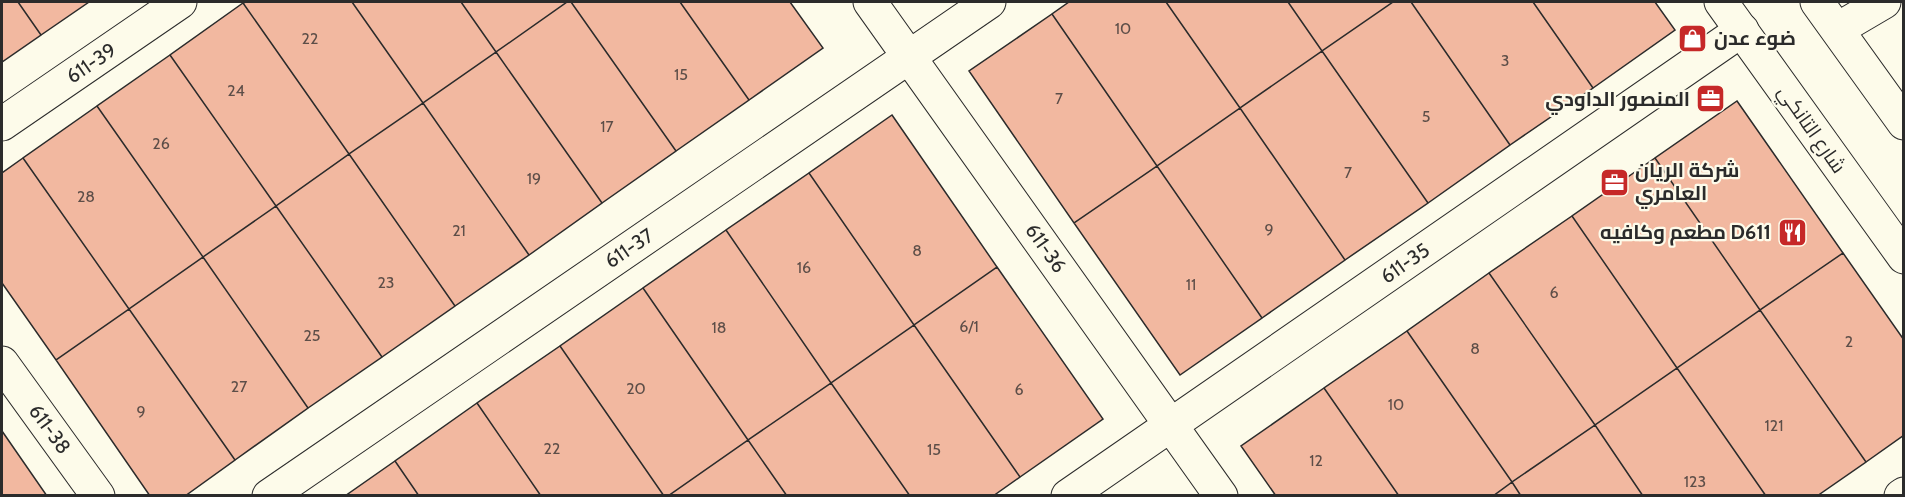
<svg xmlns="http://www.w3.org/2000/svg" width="1905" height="497" font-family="Cabin,Cairo,sans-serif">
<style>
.building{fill:#f2b8a0;stroke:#2b2b2b;stroke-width:1.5}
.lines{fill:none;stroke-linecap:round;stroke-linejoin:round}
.minor-casing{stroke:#2b2b2b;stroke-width:35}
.tertiary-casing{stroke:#2b2b2b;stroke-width:35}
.minor{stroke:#fdfbea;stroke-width:33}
.tertiary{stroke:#fdfbea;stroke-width:33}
.labels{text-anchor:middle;stroke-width:4.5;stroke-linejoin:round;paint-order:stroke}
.number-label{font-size:16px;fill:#5d4e48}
.poi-label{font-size:20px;font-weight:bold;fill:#2b2b2b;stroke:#fdfbea;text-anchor:start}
.street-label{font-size:20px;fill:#2b2b2b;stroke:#fdfbea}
</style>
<rect width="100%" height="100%" fill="#fdfbea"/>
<path class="building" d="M2,2H18L41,35L2,62Z
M18,2H89L41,35Z
M246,2H352L423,103L349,154L243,3Z
M352,2H461L496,52L423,103Z
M461,2H567L496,52Z
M567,2H571L676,151L602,203L496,52Z
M571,2H680L749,100L676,151Z
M680,2H790L823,48L749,100Z
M1069,2H1166L1240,108L1157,166L1052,14Z
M1166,2H1288L1322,51L1240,108Z
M1288,2H1393L1322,51Z
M1393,2H1411L1510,145L1428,203L1322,51Z
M1411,2H1533L1593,88L1510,145Z
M1533,2H1655L1675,30L1593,88Z
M243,3L349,154L276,206L170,55Z
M1052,14L1157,166L1074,223L969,71Z
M1322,51L1428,203L1345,260L1240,108Z
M496,52L602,203L529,255L423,103Z
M170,55L276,206L203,257L97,106Z
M1737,101L1843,253L1760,310L1655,158Z
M423,103L529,255L455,306L349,154Z
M97,106L203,257L129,309L23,158Z
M1240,108L1345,260L1262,318L1157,166Z
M892,115L997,267L914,325L809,173Z
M349,154L455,306L382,357L276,206Z
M23,158L129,309L56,360L2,283V173Z
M1655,158L1760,310L1677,368L1572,216Z
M1157,166L1262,318L1180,375L1074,223Z
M809,173L914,325L831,383L726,230Z
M276,206L382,357L308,408L203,257Z
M1572,216L1677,368L1595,425L1489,273Z
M726,230L831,383L748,440L643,288Z
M1843,253L1904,340V435L1866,462L1760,310Z
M203,257L308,408L235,460L129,309Z
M997,267L1103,419L1020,477L914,325Z
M1489,273L1595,425L1512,482L1407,331Z
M643,288L748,440L668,496H664L560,346Z
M129,309L235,460L185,496H150L56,360Z
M1760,310L1866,462L1817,496H1766L1677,368Z
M914,325L1020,477L993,496H910L831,383Z
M1407,331L1512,482L1493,496H1399L1324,388Z
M560,346L664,496H541L477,403Z
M1677,368L1766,496H1643L1595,425Z
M831,383L910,496H787L748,440Z
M1324,388L1399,496H1276L1241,446Z
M477,403L541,496H419L395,461Z
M1595,425L1643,496H1521L1512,482Z
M2,431L47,496H2Z
M748,440L787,496H668Z
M395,461L419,496H345Z
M1512,482L1521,496H1493Z"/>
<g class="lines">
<defs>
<path id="minor" d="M870,2L1221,496
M1838,29L1884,2
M2,124L180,2
M2,363L98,496
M269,496L989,2
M1068,496L1742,30"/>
<path id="tertiary" d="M1721,2L1904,257
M1817,2L1904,123
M1901,496L1904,494"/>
</defs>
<use href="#minor" class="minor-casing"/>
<use href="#tertiary" class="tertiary-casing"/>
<use href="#minor" class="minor"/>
<use href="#tertiary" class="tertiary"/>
</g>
<defs>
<symbol id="shop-square" viewBox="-11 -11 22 22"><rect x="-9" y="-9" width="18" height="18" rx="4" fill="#c62828" stroke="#fdfbea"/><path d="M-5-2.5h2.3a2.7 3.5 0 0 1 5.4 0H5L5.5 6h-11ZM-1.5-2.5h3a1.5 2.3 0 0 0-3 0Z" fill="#fff"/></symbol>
<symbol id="office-square" viewBox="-11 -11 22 22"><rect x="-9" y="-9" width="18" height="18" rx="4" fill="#c62828" stroke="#fdfbea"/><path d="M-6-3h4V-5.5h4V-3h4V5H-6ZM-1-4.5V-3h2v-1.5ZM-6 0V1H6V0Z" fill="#fff"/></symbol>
<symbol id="restaurant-square" viewBox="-11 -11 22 22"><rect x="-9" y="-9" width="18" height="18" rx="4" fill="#c62828" stroke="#fdfbea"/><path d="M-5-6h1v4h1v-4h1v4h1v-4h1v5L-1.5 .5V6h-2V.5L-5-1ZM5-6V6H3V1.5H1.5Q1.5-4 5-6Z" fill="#fff"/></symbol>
</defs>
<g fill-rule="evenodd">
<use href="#shop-square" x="1676" y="22" width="33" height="33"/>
<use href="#office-square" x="1694" y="82" width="33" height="33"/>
<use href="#office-square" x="1598" y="166" width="33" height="33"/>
<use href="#restaurant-square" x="1776" y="216" width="33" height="33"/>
</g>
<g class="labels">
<g class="number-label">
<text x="1123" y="34">10</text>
<text x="310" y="44">22</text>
<text x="1505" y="66">3</text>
<text x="681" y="80">15</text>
<text x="236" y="96">24</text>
<text x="1059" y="104">7</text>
<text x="1426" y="122">5</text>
<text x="607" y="132">17</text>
<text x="161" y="149">26</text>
<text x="1348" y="178">7</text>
<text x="534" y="184">19</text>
<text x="86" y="202">28</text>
<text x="1269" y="235">9</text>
<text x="459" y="236">21</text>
<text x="917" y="256">8</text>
<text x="804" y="273">16</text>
<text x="386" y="288">23</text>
<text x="1191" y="290">11</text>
<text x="1554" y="298">6</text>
<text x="969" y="332">6/1</text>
<text x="719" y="333">18</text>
<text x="312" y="341">25</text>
<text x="1849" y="347">2</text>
<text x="1475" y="354">8</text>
<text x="239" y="392">27</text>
<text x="636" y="394">20</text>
<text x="1019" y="395">6</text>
<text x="1396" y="410">10</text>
<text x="141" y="417">9</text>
<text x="1774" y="431">121</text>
<text x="552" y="454">22</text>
<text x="934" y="455">15</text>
<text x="1316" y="466">12</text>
<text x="1695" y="487">123</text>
</g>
<g class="poi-label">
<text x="1714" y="45">ضوء عدن</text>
<text x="1690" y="106" text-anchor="end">المنصور الداودي</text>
<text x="1635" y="177">شركة الريان<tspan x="1635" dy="23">العامري</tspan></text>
<text x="1771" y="239" text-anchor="end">مطعم وكافيه D611</text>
</g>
<g class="street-label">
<text transform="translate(91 63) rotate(-34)" y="7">611-39</text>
<text transform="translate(1812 129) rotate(55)" y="7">شارع التانكي</text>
<text transform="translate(629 248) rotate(-34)" y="7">611-37</text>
<text transform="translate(1046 248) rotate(55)" y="7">611-36</text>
<text transform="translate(1405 263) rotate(-35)" y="7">611-35</text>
<text transform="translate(50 429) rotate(54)" y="7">611-38</text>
</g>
</g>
<rect width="1905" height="497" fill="none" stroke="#2b2b2b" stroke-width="6"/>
</svg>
